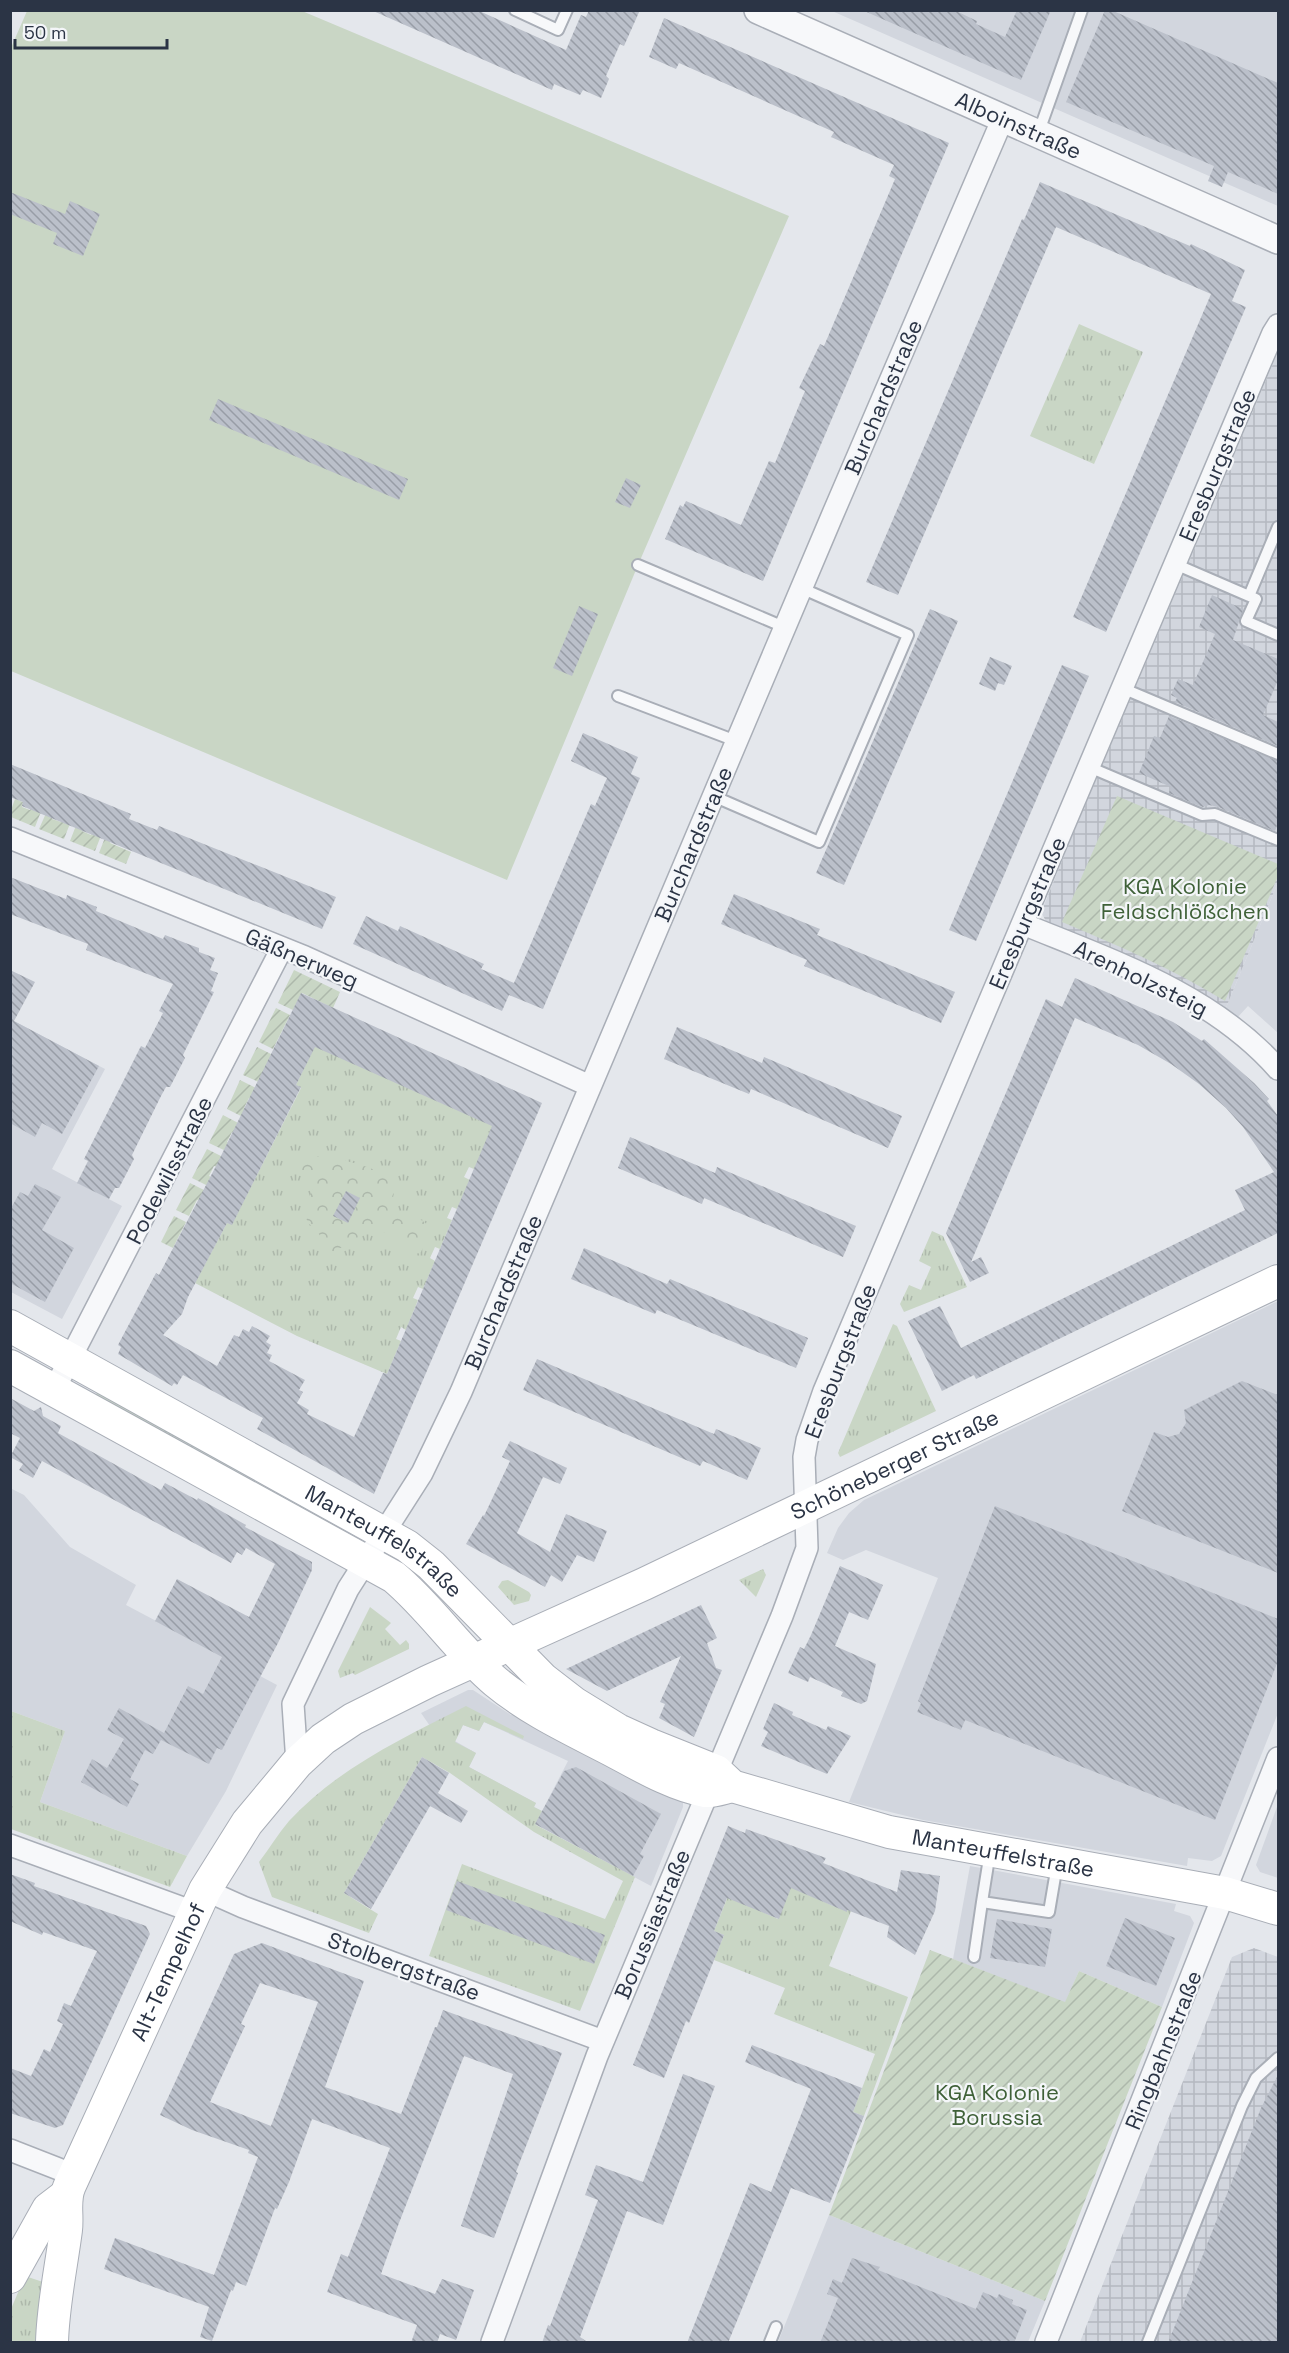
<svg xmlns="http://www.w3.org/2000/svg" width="1289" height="2353" font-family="'Space Grotesk',sans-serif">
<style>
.built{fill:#d2d6de;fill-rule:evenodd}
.industrial{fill:url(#industrial-grid)}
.grass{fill:url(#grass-tufts)}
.forest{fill:url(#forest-crowns)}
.garden{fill:url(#garden-furrows)}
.pitch{fill:#c9d6c5}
.building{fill:url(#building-back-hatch);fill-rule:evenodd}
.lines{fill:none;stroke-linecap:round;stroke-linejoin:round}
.service-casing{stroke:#a9aeb7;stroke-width:14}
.minor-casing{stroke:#a9aeb7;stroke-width:24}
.tertiary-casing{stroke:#a9aeb7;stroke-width:30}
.secondary-casing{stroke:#a9aeb7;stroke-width:34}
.service{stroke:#f7f8fa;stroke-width:10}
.minor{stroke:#f7f8fa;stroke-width:21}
.tertiary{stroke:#f7f8fa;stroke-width:27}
.secondary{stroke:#fff;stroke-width:32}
.labels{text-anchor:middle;stroke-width:4.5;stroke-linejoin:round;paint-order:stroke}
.street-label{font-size:22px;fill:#2b3445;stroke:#f4f6f9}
.park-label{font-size:22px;fill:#3f6138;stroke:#f4f6f9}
</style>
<defs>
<pattern id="industrial-grid" width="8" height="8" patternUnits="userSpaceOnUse" patternTransform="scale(1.5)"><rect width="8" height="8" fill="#d2d6de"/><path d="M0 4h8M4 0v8" fill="none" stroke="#b4b8c0"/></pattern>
<pattern id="grass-tufts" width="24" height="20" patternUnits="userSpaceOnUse" patternTransform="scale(1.5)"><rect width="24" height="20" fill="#c9d6c5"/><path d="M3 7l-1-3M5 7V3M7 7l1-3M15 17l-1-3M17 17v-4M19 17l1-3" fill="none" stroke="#adb8ab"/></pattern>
<pattern id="forest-crowns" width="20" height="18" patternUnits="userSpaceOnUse" patternTransform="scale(1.5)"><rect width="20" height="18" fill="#c9d6c5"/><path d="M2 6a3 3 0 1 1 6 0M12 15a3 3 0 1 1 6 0" fill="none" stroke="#adb8ab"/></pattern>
<pattern id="garden-furrows" width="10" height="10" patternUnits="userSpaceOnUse" patternTransform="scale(1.5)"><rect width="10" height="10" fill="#c9d6c5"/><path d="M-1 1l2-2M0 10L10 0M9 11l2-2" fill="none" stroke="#adb8ab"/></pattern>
<pattern id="building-back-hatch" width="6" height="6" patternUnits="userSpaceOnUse" patternTransform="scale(1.5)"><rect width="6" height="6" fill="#bbc0ca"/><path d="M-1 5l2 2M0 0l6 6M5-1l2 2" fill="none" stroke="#989da6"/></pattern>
</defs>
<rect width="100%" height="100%" fill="#e4e7ec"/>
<path class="built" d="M832,11H1278V206L1049,106Z
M1278,882V1033L1248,1006L1237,1018L1225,1010Z
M10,1019L105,1069L52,1169L122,1206L62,1319L11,1292Z
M1278,1301V1713L1221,1856L1212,1861L1188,1858L1187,1866L923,1820L849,1802L938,1578L866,1550L843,1560L827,1553L838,1528L849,1513L864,1500Z
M10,1488L24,1495L70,1547L136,1585L126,1605L277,1685L226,1791L187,1856L40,1802L65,1731L11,1711Z
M468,1690H473L511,1715L517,1710L683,1800V1807L651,1886L535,1824L466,1778L421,1713ZM484,1722L568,1761L542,1811L534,1807L536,1803L469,1767L476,1753L455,1741L463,1725L479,1731Z
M1278,1804V1878L1260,1872L1256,1865Z
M970,1866L1176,1904L1174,1911L1190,1916L1194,1923L1162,2007L1079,1971L1065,2003L953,1959Z
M829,2215L1045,2301L1028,2342H778Z"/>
<path class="industrial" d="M1278,352V882L1225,1010L1047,923L1042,914L1044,905L1071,839Z
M1254,1948L1278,1957V2342H1080L1232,1957Z"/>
<path class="grass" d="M1079,324L1143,352L1094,464L1030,436Z
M316,1036L441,1103L501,1118L474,1169L469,1167L464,1177L470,1180L457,1209L452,1207L447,1218L452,1220L440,1249L435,1247L430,1258L435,1261L423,1289L418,1287L413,1298L418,1300L406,1330L401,1327L396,1339L401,1341L387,1374L297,1336L195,1283L227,1223L232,1224L301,1088L296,1085L310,1056Z
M932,1231L943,1236L967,1287L904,1312L900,1304L909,1285L921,1290L931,1267L919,1261Z
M893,1324L897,1326L936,1411L840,1457L838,1453Z
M99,1389L348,1526L344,1535L94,1398Z
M763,1569L766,1575L756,1597L739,1580Z
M508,1580L529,1592L531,1595L529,1601L514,1605L498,1587L502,1581Z
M370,1607L391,1623L385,1629L400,1645L406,1640L409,1644V1649L355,1675L353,1673L340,1678L338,1671Z
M466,1706L524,1736L523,1739L484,1722L479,1731L463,1725L455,1742L476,1753L469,1767L536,1803L534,1807L542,1811L536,1825L635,1877L580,2011L429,1956L462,1864L605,1919L623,1881L534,1832L450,1773L422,1757L344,1893L378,1914L369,1933L272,1897L259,1862C269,1849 278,1834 289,1821C338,1768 403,1738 466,1706Z
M11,1711L65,1731L40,1802L187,1856L170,1887L11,1829Z
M752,1867L833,1906L851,1911L829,1966L908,1997L864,2116L853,2112L875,2054L774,2014L785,1988L714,1960L724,1935L714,1931L728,1896L778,1919Z
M25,2276L43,2282L37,2342H11V2309Z"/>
<path class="forest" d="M315,1156C338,1158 376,1166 394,1181L395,1188L391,1207C402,1220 418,1211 431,1229L421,1252L414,1255L407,1252C404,1246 400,1243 395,1238C365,1215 346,1258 319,1252L320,1236L317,1230L308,1223L304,1212L315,1182L301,1172L300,1168L305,1160Z"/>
<path class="garden" d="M1117,796L1278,864V876L1225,1001C1173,969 1119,946 1062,922Z
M15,799L23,802L22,807L30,810L32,805L42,809L35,827L11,817V810Z
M47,811L53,814L52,819L61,822L63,818L71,821L64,839L39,829Z
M77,823L84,826L82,831L91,835L93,830L102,833L95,851L70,841Z
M106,835L112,838L110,843L131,852L126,864L99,853Z
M294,970L340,992L333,1008L302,993L293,1010L278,1003Z
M276,1008L290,1015L273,1049L259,1042Z
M257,1047L271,1054L263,1084L243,1075Z
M240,1080L260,1090L254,1100L249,1098L244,1108L249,1111L245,1118L227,1109Z
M223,1115L242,1125L237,1134L232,1132L227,1142L232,1144L228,1152L209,1143Z
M207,1149L225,1158L220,1168L214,1166L209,1176L215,1179L210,1187L192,1178Z
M190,1183L208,1192L203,1202L197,1200L189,1216L176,1210Z
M174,1216L186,1222L173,1248L161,1242Z
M930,1950L1065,2002L1079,1971L1162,2007L1045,2301L829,2215Z"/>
<path class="pitch" d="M27,11H302L789,216L638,565L507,880L11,671L10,50Z"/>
<path class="building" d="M371,10H477L566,50L581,15L586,17L589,10H640L624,46L620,44L606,76L609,79L601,98L583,90L580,95L554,84L552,90Z
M862,10H954L977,21L976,24L1005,37L1017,10H1051L1021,80Z
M1105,10H1111L1278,83V194L1228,172L1222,187L1208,181L1214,166L1066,102Z
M664,18L949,143L763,581L665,539L680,505L683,507L686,501L741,525L769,461L775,463L805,391L799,388L820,344L824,346L895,179L889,176L894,165L831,137L834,132L679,63L676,69L649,57Z
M1040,182L1190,246L1191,244L1245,270L1232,301L1246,307L1106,632L1073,617L1211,294L1056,227L898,595L866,582L1022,219L1024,220Z
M10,192L65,214L70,201L100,214L83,256L53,244L57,233L10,214Z
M218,399L408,479L399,500L209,420Z
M626,478L641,485L630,508L615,502Z
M1212,595L1243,609L1233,640L1278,659V680L1263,715L1278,722V746L1175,702L1177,698L1171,695L1178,679L1193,685L1215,634L1199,627Z
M579,606L598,614L572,676L553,668Z
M930,609L958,621L844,885L816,873Z
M990,657L1012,666L1004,685L998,683L995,691L979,684Z
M1062,665L1089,676L976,941L949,930Z
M1169,716L1278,761V823L1275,831L1218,807L1209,805L1203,807L1197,805L1169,793L1171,787L1139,773L1154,736L1160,738Z
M583,733L638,757L631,774L640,778L543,1009L509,995L502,1011L353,944L366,916L398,931L400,926L484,964L481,969L514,983L591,804L595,806L607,778L571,761Z
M10,764L131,814L129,819L157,830L159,826L336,897L322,929L22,806L23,802L10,797Z
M10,877L66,899L67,895L97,907L96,911L163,939L165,935L188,944L199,948V952L215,958L210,970L218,973L211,991L214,992L183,1055L185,1058L170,1087H166L161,1096L132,1155L134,1159L119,1188H115L109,1199L77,1183L88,1161L84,1159L141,1046L145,1048L163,1013L159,1011L173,984L96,954L86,950L88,944L10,914Z
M734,894L820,929L817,935L955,992L941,1023L804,966L807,960L721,924Z
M10,970L35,982L14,1021L99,1066L62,1134L42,1123L35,1137L10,1123Z
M1075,978L1173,1022L1202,1041L1204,1039L1254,1083L1269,1099L1267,1101L1278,1116V1233L976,1379L974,1375L942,1391L908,1321L940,1306L961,1348L1245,1210L1235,1190L1274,1172L1243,1127L1226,1108L1199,1084L1171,1064L1138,1045L1075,1018L971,1262L981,1257L989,1273L970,1282L946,1233L1046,999L1062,1007Z
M301,993L542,1103L374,1494L257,1429L263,1418L183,1375L177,1385L174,1383L172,1386L118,1354L121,1347L118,1345L156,1273L159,1275L216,1166ZM315,1047L492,1126L387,1374L383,1373L354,1437L307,1414L309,1410L297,1403L303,1392L299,1390L305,1380L269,1361L272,1355L267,1353L271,1345L266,1342L270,1336L252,1326L249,1332L243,1329L239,1337L234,1335L217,1366L163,1335L182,1314L188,1297L227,1223L232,1225L301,1087L296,1085Z
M677,1027L762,1063L764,1057L902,1116L888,1148L751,1089L749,1094L664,1059Z
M630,1137L715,1173L717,1167L856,1226L843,1257L704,1198L702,1204L618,1168Z
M35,1184L61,1197L42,1230L74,1248L45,1302L10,1283V1210L20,1192L28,1196Z
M346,1191L360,1198L348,1223L333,1216Z
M584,1248L667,1284L670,1279L808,1338L796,1368L657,1310L655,1314L571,1279Z
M537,1359L714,1434L716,1429L761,1448L747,1480L703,1461L700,1466L523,1390Z
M1242,1381L1278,1395V1573L1122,1511L1154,1432L1168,1437L1179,1434L1186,1423L1184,1410Z
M10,1398L34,1411L41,1407L43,1416L61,1426L58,1433L161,1490L165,1483L197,1500L198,1498L246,1525L245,1527L312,1562V1570L278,1643L222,1750L217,1748L209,1764L161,1740L153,1754L145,1750L130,1779L139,1784L127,1807L81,1782L92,1759L107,1768L124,1739L107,1730L119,1708L164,1733L188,1686L203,1694L222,1657L155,1621L177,1579L249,1617L275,1564L246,1548L242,1555L237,1552L231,1563L42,1461L33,1478L19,1470L23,1464L10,1457L20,1438L10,1433Z
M510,1441L567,1468L560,1484L543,1477L517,1533L550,1552L566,1514L607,1531L594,1562L577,1555L562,1582L551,1575L545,1587L466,1544L483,1515L484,1516L510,1461L502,1457Z
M995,1506L1278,1619V1661L1215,1820L965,1720L961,1730L917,1712L921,1703L918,1701Z
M840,1566L883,1585L868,1620L849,1612L835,1646L876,1664L867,1701L861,1704L841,1696L843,1692L810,1677L808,1682L788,1673L800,1647L804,1649L811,1635Z
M701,1605L717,1638L707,1643L716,1668L722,1670L694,1737L659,1718L665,1704L660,1702L681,1656L607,1691L566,1669Z
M774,1703L793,1712L792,1715L826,1730L828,1726L851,1736L827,1774L761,1746L768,1732L763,1729Z
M422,1757L449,1773L438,1793L468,1811L461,1823L430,1806L371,1909L344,1893Z
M576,1767L661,1814L640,1854L644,1856L633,1876L535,1824L564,1771Z
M728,1826L745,1833L746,1829L826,1858L823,1863L897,1892L901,1870L940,1876L935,1911L915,1955L887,1937L889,1926L847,1910V1912L791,1888L779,1919L727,1898L714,1931L724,1935L689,2023L686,2021L664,2078L633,2065Z
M10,1874L35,1883L34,1886L146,1926L150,1934L63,2125L55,2128L10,2113V2068L31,2076L44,2049L50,2052L63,2024L57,2021L64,2003L71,2006L97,1951L43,1932L42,1935L10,1921Z
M457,1881L605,1935L594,1964L446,1910Z
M1125,1918L1175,1938L1156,1986L1106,1966Z
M997,1919L1052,1929L1045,1967L990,1958Z
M262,1943L364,1981L325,2087L362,2100L401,2114L435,2027H437L443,2010L562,2053L516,2172L518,2173L494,2238L461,2226L513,2074L464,2056L399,2223L381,2274L435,2294L442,2279L474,2290L456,2340L440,2334L437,2343H411L417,2325L327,2292L341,2254L348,2257L390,2148L312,2119L289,2182L277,2209L275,2208L246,2286L236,2282L233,2291L231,2290L212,2341L200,2337L209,2307L104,2269L115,2238L214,2275L258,2157L248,2153L249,2150L192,2130L160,2115L234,1954ZM260,1983L318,2002L271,2126L210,2102L245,2026L241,2024Z
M752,2045L862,2088L853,2112L864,2116L830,2203L791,2188L728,2343H687L750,2183L771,2192L811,2089L745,2062Z
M683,2074L715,2086L663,2225L627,2211L580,2337L589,2343H542L548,2325L550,2326L598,2200L585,2195L596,2165L643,2182Z
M1278,2075V2343H1168L1261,2108Z
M852,2258L880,2267L878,2270L976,2309L983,2292L997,2298L999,2294L1013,2300L1012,2304L1027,2310L1014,2343H820L838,2298L827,2294L833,2279L842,2283Z"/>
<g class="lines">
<defs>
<path id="service" d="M515,10L558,30L567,10
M1038,134L1082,10
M1175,564L1256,599L1246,621L1278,635
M638,565L784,627
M1249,596L1278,527
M1122,688L1278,754
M618,696L736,741
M1089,767L1202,815L1215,814L1278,840
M713,796L819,842L908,635L801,588
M982,1902L990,1852
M974,1957L982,1902L1049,1912L1057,1865
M770,2342L776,2327
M1148,2342L1242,2106L1256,2078L1278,2058"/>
<path id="minor" d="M10,838L305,957L590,1086
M1023,924C1113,961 1212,994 1278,1069
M54,1390L282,948
M297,1763L293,1704L348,1589L422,1473L461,1392L832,516L1003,118
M10,1845L194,1912
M205,1890L243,1907L603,2041
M10,2150L74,2175
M492,2342L597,2056L782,1616L807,1548L804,1457L807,1440L824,1391L1258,368L1273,333L1278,325
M1046,2342L1278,1758"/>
<g id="tertiary">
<path id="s1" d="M758,10L1278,240"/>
</g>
<g id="secondary">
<path id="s2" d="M10,1326L407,1546L431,1565L543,1679L574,1703L618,1730L651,1745L716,1771L732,1786L889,1832L1225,1893L1278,1909"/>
<path d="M10,1366L394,1577C432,1609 458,1650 496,1682C531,1711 573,1730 613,1751C641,1766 673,1785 705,1791C713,1792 723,1788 732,1786"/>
<path d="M10,2277L48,2209L65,2196"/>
<path id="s3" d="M52,2342C53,2305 61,2268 66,2230C68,2214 63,2200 70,2185L205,1890L247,1823L297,1763L323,1739L353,1719L429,1681L644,1584L1278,1281"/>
</g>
</defs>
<use href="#service" class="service-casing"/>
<use href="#minor" class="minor-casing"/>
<use href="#tertiary" class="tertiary-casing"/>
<use href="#secondary" class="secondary-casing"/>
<use href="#service" class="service"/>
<use href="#minor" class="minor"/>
<use href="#tertiary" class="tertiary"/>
<use href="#secondary" class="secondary"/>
</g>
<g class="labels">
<g class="street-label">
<text dy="8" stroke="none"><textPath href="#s1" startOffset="285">Alboinstraße</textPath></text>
<text transform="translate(883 397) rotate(-67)" y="8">Burchardstraße</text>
<text transform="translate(1217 465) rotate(-67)" y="8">Eresburgstraße</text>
<text transform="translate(693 844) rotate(-67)" y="8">Burchardstraße</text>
<text transform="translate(1027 913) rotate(-67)" y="8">Eresburgstraße</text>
<text transform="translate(302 958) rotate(23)" y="8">Gäßnerweg</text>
<text transform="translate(1141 978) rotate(26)" y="8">Arenholzsteig</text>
<text transform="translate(169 1170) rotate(-63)" y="8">Podewilsstraße</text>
<text transform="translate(503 1292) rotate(-67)" y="8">Burchardstraße</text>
<text transform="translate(840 1361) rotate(-69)" y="8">Eresburgstraße</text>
<text dy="8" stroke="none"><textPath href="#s3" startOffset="1310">Schöneberger Straße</textPath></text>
<text dy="8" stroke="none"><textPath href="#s2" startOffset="432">Manteuffelstraße</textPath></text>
<text dy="8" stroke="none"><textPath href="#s2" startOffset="1143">Manteuffelstraße</textPath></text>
<text transform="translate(652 1924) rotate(-67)" y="8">Borussiastraße</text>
<text transform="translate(404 1966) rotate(20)" y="8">Stolbergstraße</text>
<text dy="8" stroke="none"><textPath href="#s3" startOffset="393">Alt-Tempelhof</textPath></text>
<text transform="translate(1163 2050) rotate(-68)" y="8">Ringbahnstraße</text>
</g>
<g class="park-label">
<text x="1185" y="894">KGA Kolonie<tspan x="1185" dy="25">Feldschlößchen</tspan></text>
<text x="997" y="2100">KGA Kolonie<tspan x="997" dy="25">Borussia</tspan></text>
</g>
</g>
<rect width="1289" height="2353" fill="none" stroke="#2b3445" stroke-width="24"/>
<path d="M15 39v9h152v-9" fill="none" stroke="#2b3445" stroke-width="3"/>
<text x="24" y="39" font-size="18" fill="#2b3445" stroke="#f4f6f9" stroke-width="4.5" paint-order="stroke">50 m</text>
</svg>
